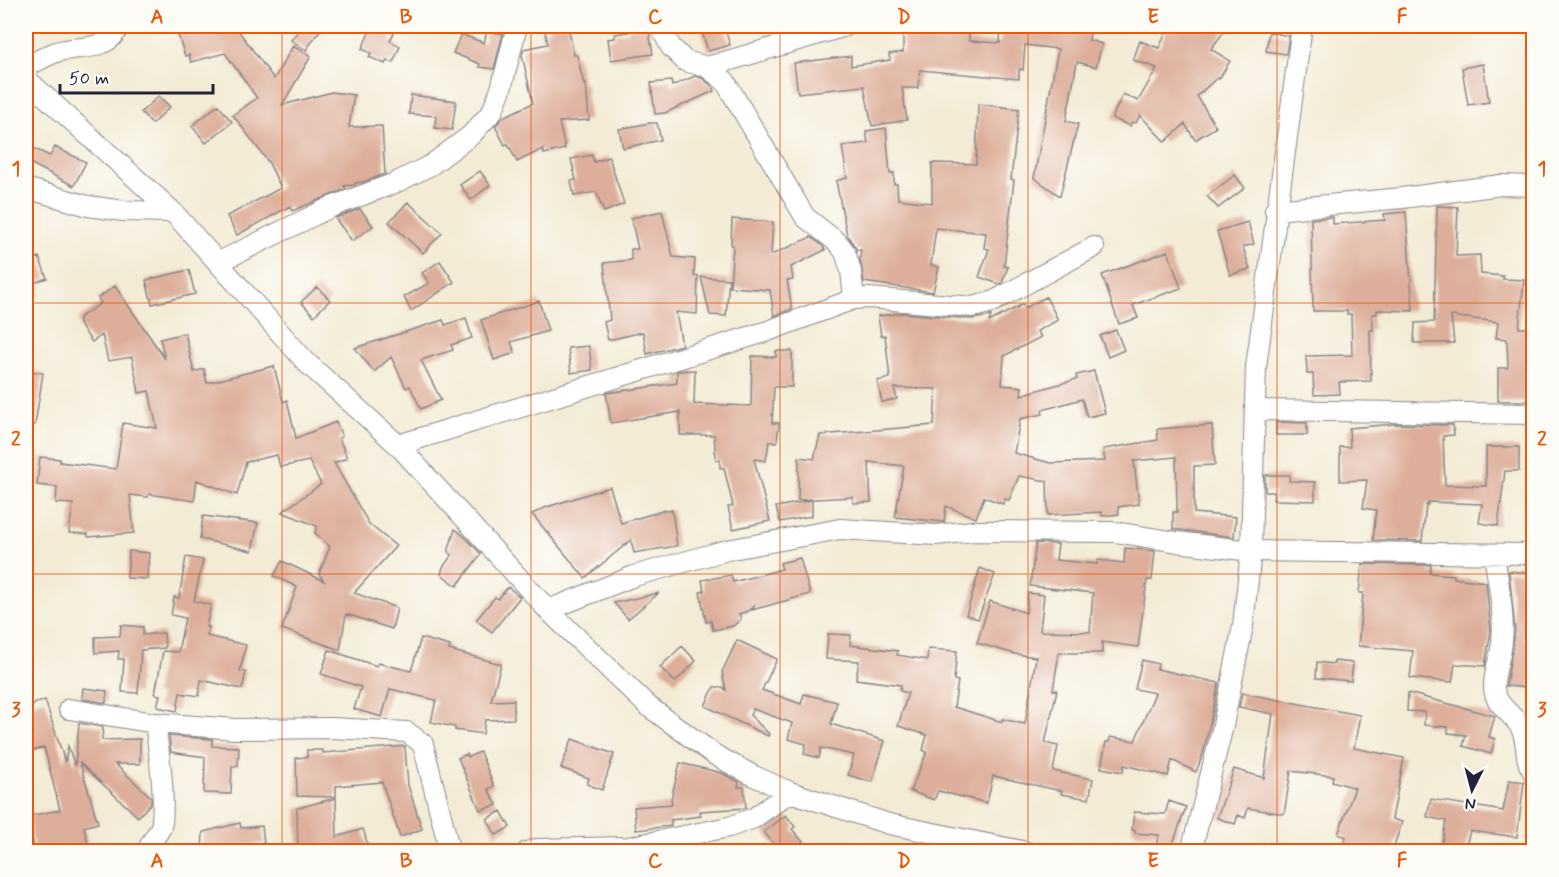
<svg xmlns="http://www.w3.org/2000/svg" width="1559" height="877" font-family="Mynerve,sans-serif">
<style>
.building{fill:#ddae9a}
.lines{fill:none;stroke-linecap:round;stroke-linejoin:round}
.minor-casing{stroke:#8a8688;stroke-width:22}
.minor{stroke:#fff;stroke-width:20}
.grid{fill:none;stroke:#e8590c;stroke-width:1.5;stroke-opacity:0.55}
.neatline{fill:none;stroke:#e8590c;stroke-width:2}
.grid-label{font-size:20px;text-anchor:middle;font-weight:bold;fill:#e8590c}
</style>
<rect width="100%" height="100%" fill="#fdfcf7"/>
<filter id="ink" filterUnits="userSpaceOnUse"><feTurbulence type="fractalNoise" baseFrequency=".0167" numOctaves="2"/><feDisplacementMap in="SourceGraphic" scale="12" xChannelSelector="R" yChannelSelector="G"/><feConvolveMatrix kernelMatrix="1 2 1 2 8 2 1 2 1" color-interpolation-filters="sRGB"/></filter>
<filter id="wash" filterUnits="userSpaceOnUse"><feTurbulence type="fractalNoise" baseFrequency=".008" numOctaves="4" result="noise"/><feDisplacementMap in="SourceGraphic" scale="24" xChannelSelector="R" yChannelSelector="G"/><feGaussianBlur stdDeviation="1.35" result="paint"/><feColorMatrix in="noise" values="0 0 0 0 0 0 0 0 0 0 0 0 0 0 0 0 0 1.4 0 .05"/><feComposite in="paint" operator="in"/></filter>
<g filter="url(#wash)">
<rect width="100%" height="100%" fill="#f3ebd5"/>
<g id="blocks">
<path class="building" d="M175,26H235L274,79L293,46L311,56L282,105L332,92L354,95L349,127L382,126L385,174L363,182L355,183V185L344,186L346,189L292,211L290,206L237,235L227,216L281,188L269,163L233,115L257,98L225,53L191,62L189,55L185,56Z
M302,26H323L306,50L291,40Z
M372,26H397L390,41L400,46L393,63L387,60L385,64L369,57L371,53L362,49Z
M549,26H568L574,55H577L584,85L586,84L589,120L559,122L565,149L544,154L543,149L517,162L508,144L505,145L495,126L503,117L533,103L522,55L524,49L548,44L545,31L550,30Z
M648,26L653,54L611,60L608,39L615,38V34L629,32L628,29Z
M700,26H724L730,45L708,51Z
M944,26H969V41L1000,43L1001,26H1091L1089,40L1102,44L1096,67L1077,62L1066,121L1078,124L1060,196L1034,178L1058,49L1025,45L1023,70L1019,69V79L920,70L918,88H902L907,120L872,126L864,86L798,93L794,63L851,56V66L890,60L889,54L903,52V29L944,27Z
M1169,26H1228L1211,49L1230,61L1219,79L1217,78L1197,96L1216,127L1195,140L1185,124L1165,142L1140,115L1136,123L1132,122L1130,126L1112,118L1123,94L1138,101L1157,68L1133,60L1140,41L1159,48Z
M487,31L503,34L494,69L479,67L480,64L453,53L461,34L484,43Z
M1269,32L1289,36L1286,54L1266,51Z
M1483,64L1489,102L1468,105L1462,68Z
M695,76L702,78L712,86L714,91L665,113L655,114L651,83L671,81L672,86Z
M411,95L456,101L452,130L435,128L436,116L409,114Z
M159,96L170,107L152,124L141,112Z
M978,104L1019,109L1011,179L1014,180L1004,266L1008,267L1002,283L999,284L979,277L989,249L984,248L986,233L936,228L931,265L939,267L933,292L864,282L860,259L861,250H857L847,235L836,181L847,178L842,146L868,143L866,131L886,128L890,174L894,173V184H897L898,199L932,203V163L976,164Z
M218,105L232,122L206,143L192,126Z
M650,123H657L661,140L623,148L619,129Z
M26,145L50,156L55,147L86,162L74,186L26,161Z
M592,155L594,162L609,157L624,204L604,212L596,192L574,196L571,181L576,180L571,159Z
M480,171L490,185L471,200L460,185Z
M1235,175L1245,188L1218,208L1207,196Z
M408,202L442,233L423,253L389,222Z
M1437,206L1458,207L1456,256L1480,255L1481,274L1503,276V279L1524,280L1519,328H1533V401H1498V368H1508L1507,339L1496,338L1498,322L1451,316L1454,343H1414L1415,323L1434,322Z
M360,209L373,226L352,241L335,218Z
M662,211L673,257L695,259L694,276H698L697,314L676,312L682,345L647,354L643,332L608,340L604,322L610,320L604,263L631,260V249H638L631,218Z
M1406,212L1413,311L1377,310V314H1372L1373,330H1370L1371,381L1339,382L1340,394L1314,395L1313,374H1307L1306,356L1352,355L1351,314H1347V311H1313L1311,219L1333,217V224L1385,220L1384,214Z
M732,219L773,222L771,255L811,237L823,246L825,250L791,267L793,280H787L792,309L774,316L770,290L730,287L733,245H731Z
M1248,222L1254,244L1243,247L1250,269L1230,275L1217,231Z
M1168,251L1181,288L1133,305L1138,318L1119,324L1102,275Z
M39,257L47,278L26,286V262Z
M440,261L454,282L411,311L404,297L429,283L422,273Z
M189,270L195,294L152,304L146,280Z
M701,277L729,279L726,316L710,315Z
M115,286L165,359L160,339L185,333L194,372L204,369L207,383L274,366L283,402L287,400L296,438L336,422L342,436L339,438L347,458L334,463L369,524L396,546L354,593L397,608L392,629L346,614L340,650L282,629L297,587L274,576L282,561L324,581L319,574L330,547L315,533L317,526L282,512L321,484L309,461L280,467L277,455L246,462L237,495L197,480L194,501L149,494L148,497L130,495L134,533L88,537V534L69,533L73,504L56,503L57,487L37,485L40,457L60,459V462L116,469L123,423L157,428L149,391L139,393L132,357L108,361L102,335L92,342L79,324V318L101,303L98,298Z
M317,287L330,300L314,316L301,302Z
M1046,297L1058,320L1037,331L1041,337L1004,356L1002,385L1022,387L1021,395L1077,379L1076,375L1094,371L1105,413L1087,417L1082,399L1042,410L1043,414L1020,419L1014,453L1050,463L1105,461L1103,449L1158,440L1157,429L1212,425L1215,465L1194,466V513L1236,517L1234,537L1173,529V512H1177L1176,457L1134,461L1139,504L1118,507L1119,514L1102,516V512L1048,515L1047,481L1019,476L1009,500L1005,499L1003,504L984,497L976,518L946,506L944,522L895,517L904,466L869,462L871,502L853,503V497L798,500L799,457L814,459L820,435L934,425L936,389L894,388L897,399L882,402L877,381L890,378L885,335L881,336L878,316L902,313L972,319L991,316L989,322L1023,304L1025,308Z
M539,301L548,331L511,342L515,353L494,360L481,320Z
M466,318L472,338L451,345L453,350L421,360L441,400L421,409L410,386L406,388L391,357L374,372L355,348L443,320L445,325Z
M1116,330L1124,350L1108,357L1100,336Z
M589,346L592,370L571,373L568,348Z
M776,351H792V387H774L772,423H779L777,442H769L766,461L754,459L770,521L733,529L728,507L733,506L724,468H720V460H716L714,435H680V412L611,423L606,393L677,383V371L695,370L694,404L750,406L751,404L752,356L776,357Z
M26,370L43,373L35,425L26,424Z
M1276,422L1307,423V435H1276Z
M1395,424L1453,425L1454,435L1443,436L1445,485L1486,486V447H1519V471H1505L1498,526L1479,523L1482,504L1428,502V505H1426L1422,541L1373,540L1376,510L1363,508L1367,480L1340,481V447H1350L1349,428Z
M1265,475H1290L1289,481L1315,482V501L1273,500L1274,492H1265Z
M610,487L621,523L665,510L663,511L672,510L677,546L634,553L631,540L585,578L532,514L547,507Z
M812,500V516L780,522L776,507Z
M203,516L258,523L252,551L200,539Z
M455,529L464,536L481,554L457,586L441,574L443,567L452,555L448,552Z
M1036,543L1058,544L1056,560L1097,564L1098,560L1124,563L1125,548L1155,551L1152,580H1147L1138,647L1102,642V653H1059L1053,690H1057L1045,743L1058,746L1053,771L1093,779L1089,799L1061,794L1062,791L993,776L987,803L938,791L934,800L910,791L927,752L923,750L927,735L898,726L908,693L900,691L901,685L856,679L859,661L826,659L828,634L851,635L850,645L898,651L897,655L927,660L928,649L957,651L954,680L958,681L954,707L1002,722V719L1025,724L1036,657L1015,654L977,643L990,601L1026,613L1028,593L1044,595L1040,631L1090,632L1093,593L1030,586Z
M129,551L149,553L147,579L127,578Z
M186,557L203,560L194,601L211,605L206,627H209L207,636L246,645L240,671L246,672L242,689L201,680L199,696L180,693L177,711L157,707L160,695L155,694L163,651L178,652L185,618L171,615L174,597L179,598Z
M800,558L810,594L752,610L755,605L748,611L739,614L741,619L733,626L713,630L711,621L706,622L700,592L704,591L702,580L731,575L733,582L782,569L780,563Z
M1362,564L1431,565L1430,573L1454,575V578L1486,582L1491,631L1485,666L1455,664L1452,682L1410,678L1413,651L1358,646L1363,593H1359Z
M980,568L995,574L978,619L966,615Z
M1509,571L1533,573V593L1531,592V610H1527L1524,640L1533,642V662H1532L1530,688L1506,686L1515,631Z
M508,587L520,597L492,632L476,620L495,597L498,599Z
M659,593L628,619L614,603Z
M121,625L143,627V635L164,633L165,648L141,650L138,693L122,692L124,659H118L119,651L95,653V637L120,636Z
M421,638L450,646L449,650L501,664L491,701L514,700V719L485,720L483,734L455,730V727L431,722L436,700L390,689L382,717L354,709L361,687L321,674L329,650L377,666L378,663L411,671Z
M737,640L777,659L762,690L801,704L804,694L837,702L831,724L885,741L872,782L848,775L854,755L821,748L819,758L804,754L806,744L788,739L792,723L753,709L750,715L769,734L768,736L705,706L714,687H722L726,690L722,672Z
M682,646L696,661L675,682L660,667Z
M1142,660L1158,664L1157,669L1219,683L1203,754L1196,772L1172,760L1168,776L1124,765L1123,772L1101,768L1106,742H1109L1110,737L1135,741L1155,693L1135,689Z
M1334,661L1353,663L1351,681L1316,678L1317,662L1334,664Z
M83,688L107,691L106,703L82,699Z
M1242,693L1360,715L1354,748L1404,758L1392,819L1402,822L1392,852H1378L1364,847L1362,852H1355L1342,847L1346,837L1338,834L1355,788L1332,781L1333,776L1291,771L1284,814L1248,808L1245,818L1238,815L1235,824L1217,818L1234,769L1264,778L1273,714L1239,707Z
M1408,693L1495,716L1489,737L1495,739L1491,754L1463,746L1466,735L1448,733V727L1424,725L1425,712L1407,711Z
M45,700L65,762L68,746L75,766L79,723L103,727L102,740L140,739V764H115L151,797V803L138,817L80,763L98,823L84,827L90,852H35L28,816L60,810L44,747L26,753V705L33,706V704Z
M169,736L212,739V746L239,747L238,766H232L231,794L204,793L205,757L171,752Z
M572,739L614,754L602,790L587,784L589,778L561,768Z
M405,746L408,785L422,829L400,837L382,782L336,786V797L297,796L296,758L307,757V750H323V753Z
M480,752L494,786L488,789L497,805L480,810L458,758L467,754L468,757Z
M680,763L722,773L739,782L738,787H744L746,808L700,811L701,816L671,820V826L636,830L634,807L672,804L671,799Z
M1509,780L1524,782L1517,837L1470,831L1464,852H1440L1446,821L1427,817L1431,799L1503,811Z
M336,798L337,837L363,829L370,852H298L297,808Z
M1169,801L1186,807L1170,852H1163L1155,849L1159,835L1135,833V830H1132L1134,812L1165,814Z
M501,811L510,827L496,835L487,819Z
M786,815L795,827L792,829L803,842L791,852H780L764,832Z
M240,823L241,828L262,826L264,843L236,846L215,852H202L203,832Z"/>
</g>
</g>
<g filter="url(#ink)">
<use href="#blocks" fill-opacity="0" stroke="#8a8688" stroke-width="1.5"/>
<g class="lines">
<defs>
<path id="minor" d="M660,26L671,47L685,61L707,67L725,81L805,217L837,242L845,252L851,271L854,299
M26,67C35,62 46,56 56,52C78,45 108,53 119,26
M707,67L846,26
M26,79L173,212L306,362L398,445L548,610L648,706L715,755L754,776L790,792L889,824L1027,852
M26,188L88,206L124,211L173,212
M1275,210L1402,198L1501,185L1534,186
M219,262L331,207L395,183L431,165L471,135L492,112L501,89L517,26
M1256,410L1534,414
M398,445L768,331L854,299L869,298L973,307L992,302L1094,247
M1494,554C1498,583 1505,613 1502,642C1501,657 1493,673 1494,688C1495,708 1518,715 1523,733C1528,747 1524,760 1534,773
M548,610L634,576L727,550L840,529L936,535L973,531L1115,532L1177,542L1251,551L1534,554
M69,709L155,723L236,729L332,728L407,732L423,744L450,852
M148,852C149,840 161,834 162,822C165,790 159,755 155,723
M527,852L536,849L628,847L729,827L754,818L790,792
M1191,852L1222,730L1243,626L1251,551L1256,367L1302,26"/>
</defs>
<use href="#minor" class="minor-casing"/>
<use href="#minor" class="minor"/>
</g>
</g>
<path class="grid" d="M282,26V852M531,26V852M780,26V852M1028,26V852M1277,26V852M26,303H1534M26,574H1534"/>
<rect width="1559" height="877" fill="none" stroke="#fdfcf7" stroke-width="66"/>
<g transform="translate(1472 790) rotate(186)" stroke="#fdfcf7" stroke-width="4.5" paint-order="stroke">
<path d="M0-4.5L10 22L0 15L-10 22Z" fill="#22223b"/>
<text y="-9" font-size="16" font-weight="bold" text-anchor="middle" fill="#22223b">N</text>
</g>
<path d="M60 84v9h153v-9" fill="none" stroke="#22223b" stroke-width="3"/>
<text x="69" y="84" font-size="18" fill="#22223b" stroke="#fdfcf7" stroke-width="4.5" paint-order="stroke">50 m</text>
<rect x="33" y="33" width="1493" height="811" class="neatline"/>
<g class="grid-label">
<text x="157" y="23">A</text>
<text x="406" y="23">B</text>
<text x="655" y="23">C</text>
<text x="904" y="23">D</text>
<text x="1153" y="23">E</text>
<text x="1402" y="23">F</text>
<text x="16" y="175">1</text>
<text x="1542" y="175">1</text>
<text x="16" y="445">2</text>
<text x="1542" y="445">2</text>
<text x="16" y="716">3</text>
<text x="1542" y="716">3</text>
<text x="157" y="867">A</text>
<text x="406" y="867">B</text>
<text x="655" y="867">C</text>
<text x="904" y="867">D</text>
<text x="1153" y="867">E</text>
<text x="1402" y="867">F</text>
</g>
</svg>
